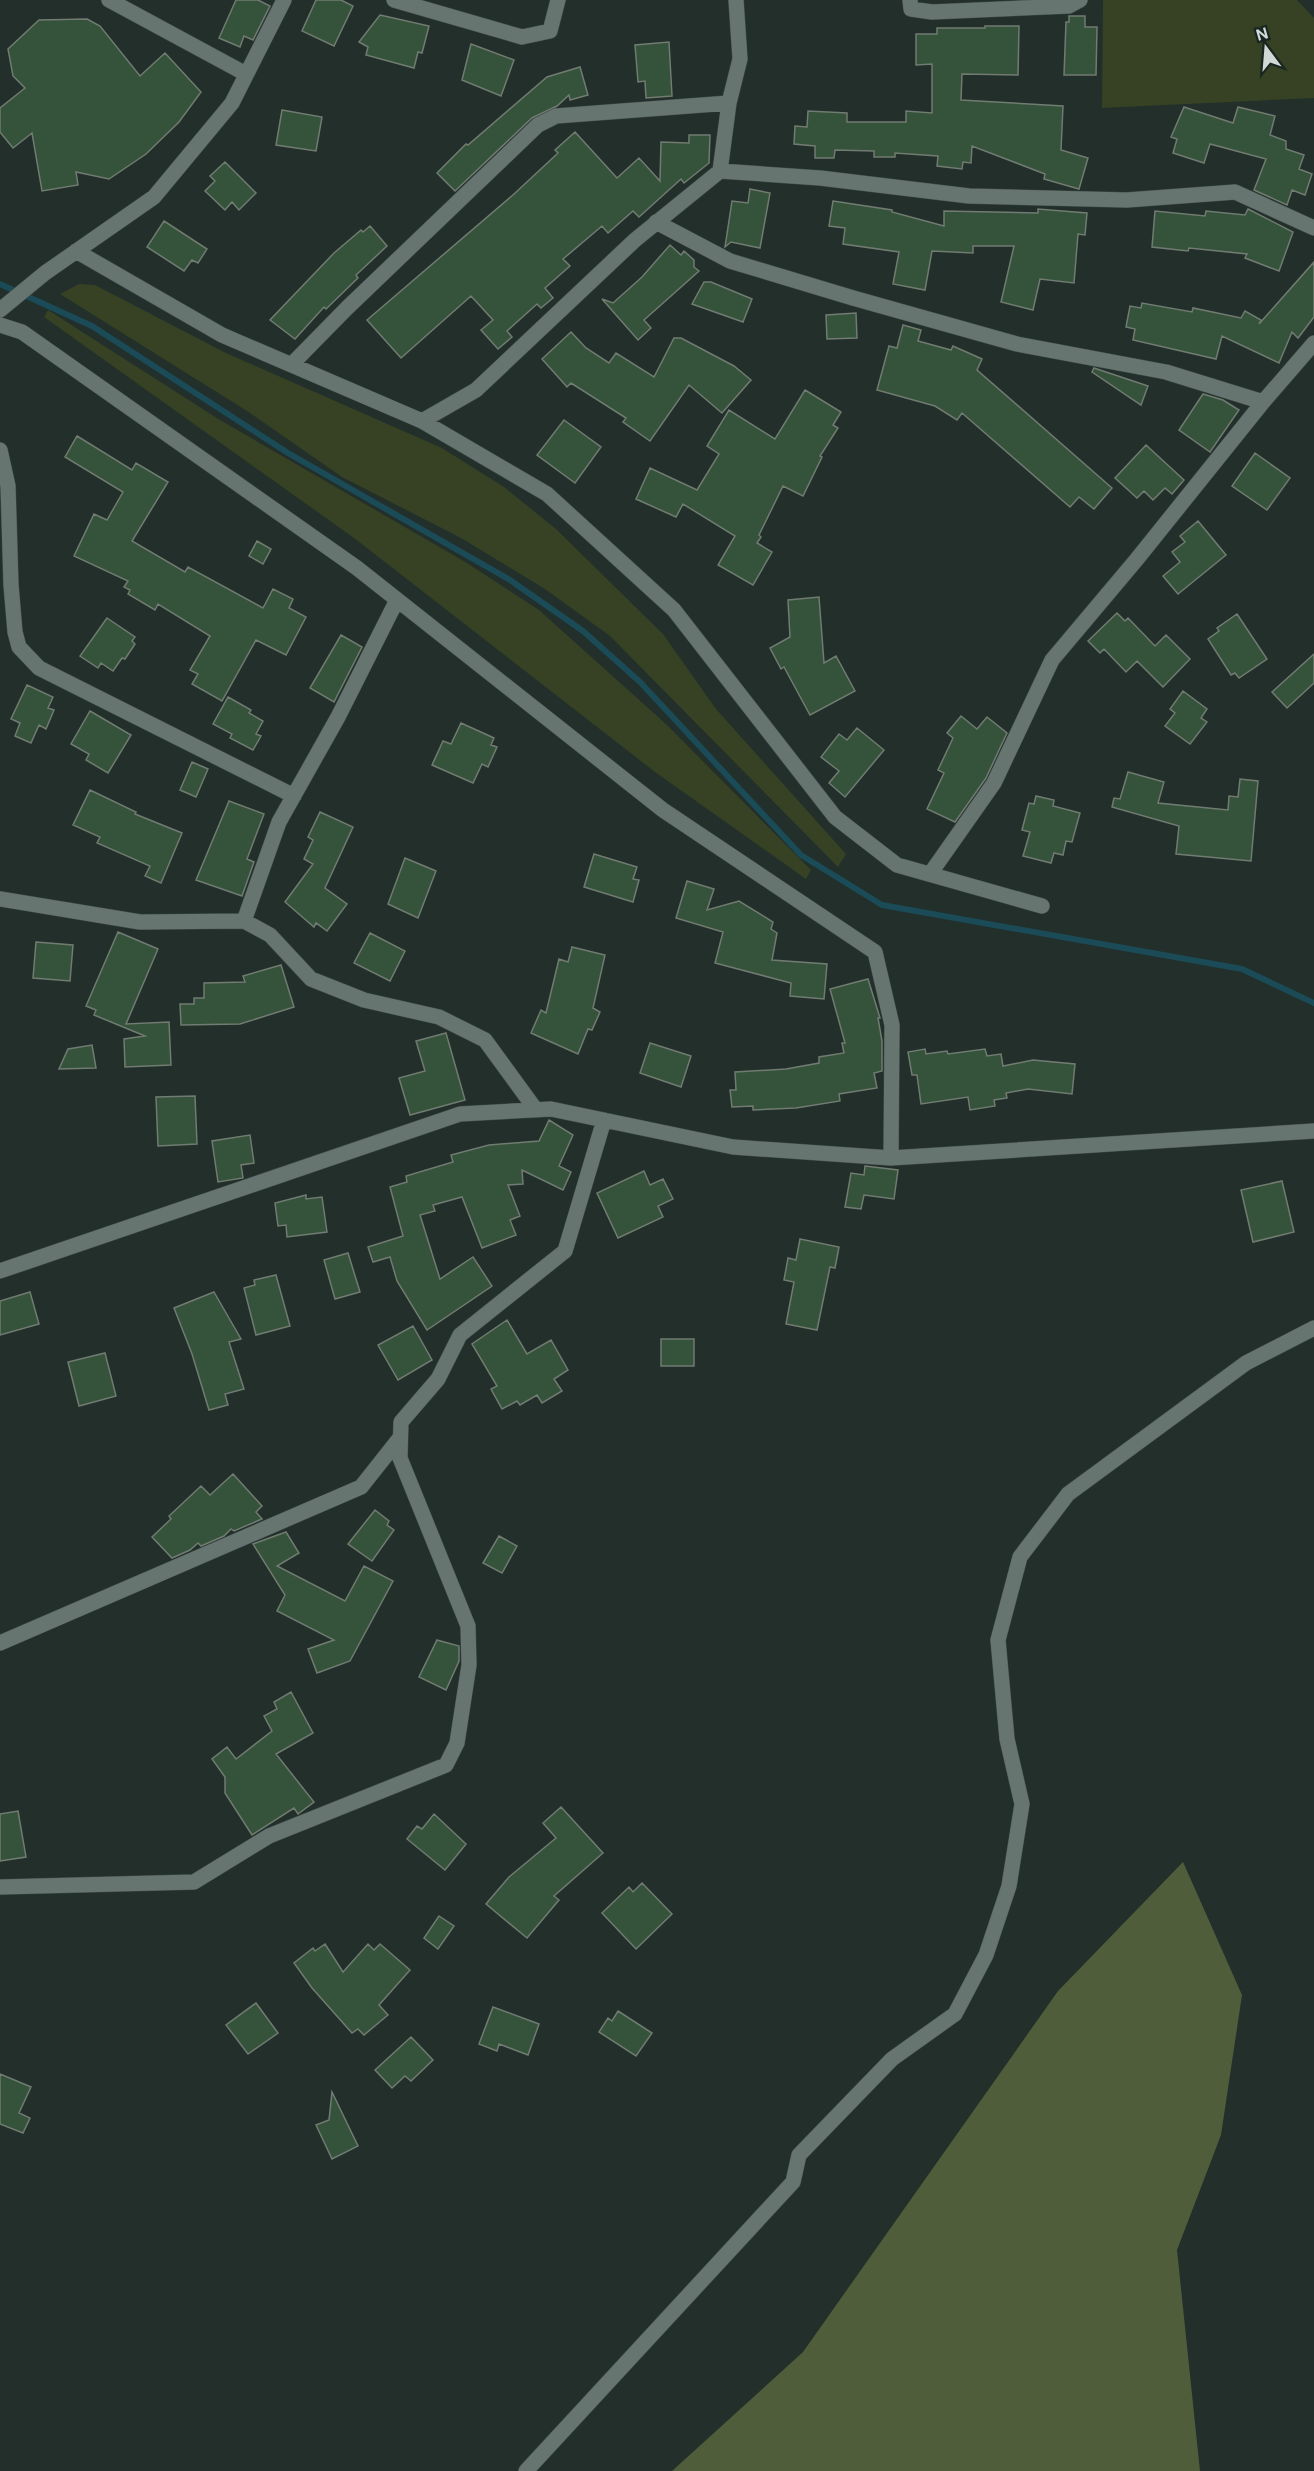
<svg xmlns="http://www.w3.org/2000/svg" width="1314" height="2471" font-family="'DM Sans',sans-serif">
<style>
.green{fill:#364223}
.forest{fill:#505d3b}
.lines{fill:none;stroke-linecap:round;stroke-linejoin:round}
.stream{stroke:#1a4b57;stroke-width:6}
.building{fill:#35533a;stroke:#717b72;stroke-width:1.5}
.street-casing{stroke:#424d4a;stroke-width:16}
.street{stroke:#667570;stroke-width:15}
</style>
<rect width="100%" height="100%" fill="#222f2b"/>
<path class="green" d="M1103,0H1297L1314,18V98L1102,108Z
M79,284L95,285L226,353L442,448L504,487L556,529L663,634L716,709L846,854L838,867L610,636L545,589L461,538L342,477L247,411L60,294Z
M48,310L220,420L467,563L539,610L666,724L811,870L806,879L655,772L354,538L44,317Z"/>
<path class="forest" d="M1183,1862L1242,1995L1221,2135L1177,2250L1200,2471H672L803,2352L1058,1991Z"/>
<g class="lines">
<path class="stream" d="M0,284L92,326L288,453L510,580L583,631L640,682L801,855L882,905L1242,969L1314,1003"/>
</g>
<path class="building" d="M236,0H258L270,6L253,40L244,36L240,47L219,38Z
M316,0H341L353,6L334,46L302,31Z
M380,15L429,26L422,53L418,52L414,68L366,55L368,47L359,42Z
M1069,16H1085V27H1097L1096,75H1064L1066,22H1069Z
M87,19L100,26L140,76L165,53L201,92L179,122L146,154L109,179L76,172L78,185L42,191L32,133L13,148L0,132V108L25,88L13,76L8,49L39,20Z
M985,26H1019L1018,75L962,74L961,100L1063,106L1061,150L1088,158L1079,189L1044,179L1045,174L972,146L971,163L963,162L962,169L937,166L938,156L895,153V157H874V151L835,150L834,158H815V146L794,144L795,126L807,127L808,111L847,113V122H906V111L932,113V64L916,65V34H937V28H985Z
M669,42L672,96L646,98L645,81L638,82L635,45Z
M471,44L514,60L501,96L462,80Z
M580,67L588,95L570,100L569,95L557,106L532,118L455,191L437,173L466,144L468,145L547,77Z
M1184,107L1233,123L1238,107L1275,116L1270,135L1286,141V149L1304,155L1299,169L1312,174L1305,195L1292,190L1287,205L1254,190L1266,159L1210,144L1204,163L1173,153L1177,139L1171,137Z
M282,110L322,117L316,151L276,145Z
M575,132L617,178L639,158L660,181L661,142L689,143V135H710L709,163L684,183L681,179L639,217L633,211L608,233L602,226L563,259L570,266L545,288L553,298L541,308L537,304L507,331L512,337L498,349L481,330L493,320L471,296L401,358L367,320L514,194L558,153L555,150Z
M225,162L256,193L239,210L232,202L225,210L205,191L215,181L210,176Z
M750,189L770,193L760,248L731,242L725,247L732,201L748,203Z
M833,201L892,210V212L944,226V211L1038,213V209L1087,213L1085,235L1078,234L1074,283L1040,279L1033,310L1001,302L1014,246H973V253L932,251L925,290L893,284L899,252L843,244L845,228L829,226Z
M1248,209L1293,232L1279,271L1245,258L1247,254L1189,248L1188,251L1152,247L1155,211L1205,216L1206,211L1245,215Z
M164,221L207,249L198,263L192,260L184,271L147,247Z
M370,226L387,246L356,275L358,278L326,309L324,307L295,339L270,320L334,253L361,230L363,232Z
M670,245L681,255L684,251L694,260V267L699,271L644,320L651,328L638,340L602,299L613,303L642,277Z
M1314,262V317L1298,338L1292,332L1279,363L1222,336L1216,359L1133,340L1135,329L1126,327L1130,306L1141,308L1142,303L1192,312L1193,308L1241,318L1245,311L1261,320L1259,324Z
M704,282H711L752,299L743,322L692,304Z
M856,313L857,338L827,339L826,315Z
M903,325L921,330L918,341L951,350L953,346L982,359L977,370L1112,488L1094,509L1079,497L1070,507L962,413L957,420L935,406L877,390L889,346L897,348Z
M571,332L586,348L609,363L616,353L654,377L674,338H681L734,366L751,380L722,413L689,385L650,441L623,422L626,418L571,383L567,387L542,359Z
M1094,368L1148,386L1141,405L1092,372Z
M805,390L841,412L833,425L838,428L820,456L822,457L803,496L783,486L759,535L761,537L757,543L772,552L753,585L718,565L735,536L683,504L676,517L636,499L650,468L697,490L719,454L707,446L729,410L775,439Z
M1203,394L1223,400L1239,410L1210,452L1179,430Z
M564,420L601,447L575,483L537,455Z
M77,436L132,470L136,463L168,482L132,541L185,572L188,567L263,608L273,589L293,599L289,608L306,617L286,655L256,640L222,701L192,684L198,674L190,670L210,636L158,604L155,610L128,594L130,590L124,587L128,581L74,556L94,514L107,520L123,492L65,457Z
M1146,445L1184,480L1172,494L1165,488L1153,500L1144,491L1137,498L1115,478Z
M1255,453L1290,478L1267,510L1232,486Z
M1198,521L1226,555L1178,594L1163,576L1180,562L1172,552L1185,542L1180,536Z
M257,541L271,549L263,564L249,556Z
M819,597L824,663L836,656L855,691L810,715L784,667L781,669L770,648L790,637L788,600Z
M1117,613L1125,621L1128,618L1155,646L1166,635L1190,659L1163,687L1137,661L1126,672L1104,649L1100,653L1088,641Z
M1237,614L1267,659L1239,678L1235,673L1231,675L1208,639L1219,631L1217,628Z
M107,618L135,637L132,641L135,644L125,659L122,658L113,671L101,663L98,668L80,656Z
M341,635L362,647L334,702L310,688Z
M1314,654V683L1287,708L1272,692Z
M27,685L53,697L48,708L54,710L46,729L39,725L31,743L15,736L20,723L11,719Z
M1183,691L1207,709L1201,718L1207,722L1190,744L1165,726L1175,713L1170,709Z
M228,697L251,710L249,713L263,721L256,734L261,736L253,750L230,738L232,734L213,724Z
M90,711L131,735L108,773L86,760L89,754L71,744Z
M961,716L977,729L987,717L1007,733L986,778L955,822L927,809L944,773L938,770L953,738L947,733Z
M461,723L494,738L491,745L497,747L488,767L482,764L473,783L432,765L443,741L451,744Z
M857,728L884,750L845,797L829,783L839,771L821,757L839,734L847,740Z
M192,762L208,769L196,797L180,790Z
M1128,772L1164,782L1158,803L1228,810L1229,796L1238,797L1240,779L1258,781L1251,861L1176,854L1179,826L1112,807L1114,798L1120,799Z
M90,790L136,812L135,814L182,833L161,883L145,876L150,866L97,843L100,837L73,825Z
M1036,796L1054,800L1053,806L1080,813L1072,842L1066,841L1063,855L1054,853L1051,863L1023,856L1030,832L1022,830L1029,803L1034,804Z
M229,801L264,814L247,859L254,862L242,896L196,880Z
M320,812L353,827L325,888L347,904L327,931L316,923L314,927L285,902L313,864L304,859L313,840L308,837Z
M594,854L637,867L633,879L639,880L633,902L584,887Z
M405,858L436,871L418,918L388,904Z
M687,881L714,889L707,910L739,901L773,922L771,929L777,933L772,960L827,964L824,999L790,996L791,983L715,963L723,932L676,918Z
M118,932L158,949L126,1024L169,1022L171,1065L125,1067L124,1039L145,1036L94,1015L96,1010L86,1006Z
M370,933L405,951L390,981L354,963Z
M36,942L73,945L70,981L33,978Z
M572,947L605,955L593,1008L600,1012L592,1030L588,1029L578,1054L531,1033L541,1010L546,1013L559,959L568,962Z
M281,965L294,1007L240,1024L181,1025L180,1004H194V998H204V983L245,982L243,976Z
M868,979L880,1018H878L882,1041V1071L874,1073L877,1088L839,1094L840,1101L796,1108L753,1110V1106L732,1107L730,1090H736L735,1072L786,1069L819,1063V1057L844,1053L842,1043H845L830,989Z
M446,1033L465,1100L410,1115L399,1078L425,1071L416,1041Z
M650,1043L691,1056L681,1087L640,1073Z
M92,1045L96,1068L59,1069L68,1049Z
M925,1049L926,1054L947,1051L948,1054L985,1049L987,1056L1001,1054L1003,1066L1033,1060L1075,1064L1072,1094L1028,1089L1006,1093L1007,1098L994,1100L995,1106L970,1110L968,1097L921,1104L917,1075H912L908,1052Z
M195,1096L197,1144L158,1146L156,1097Z
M549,1120L573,1135L559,1166L571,1172L563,1190L522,1170L523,1184L508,1185L520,1216L510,1220L516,1235L482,1248L462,1197L433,1205L435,1211L420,1215L440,1279L473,1257L492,1286L427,1330L397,1281L390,1257L373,1262L368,1247L403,1236L390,1187L407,1182L406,1176L453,1162L451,1155L489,1145L539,1141Z
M250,1135L254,1163L241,1165L243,1178L218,1182L212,1141Z
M865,1166L898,1170L894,1199L864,1195L861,1209L845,1207L851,1173L864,1175Z
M644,1171L650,1185L663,1179L673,1199L658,1206L663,1217L618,1238L597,1193Z
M1282,1181L1294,1232L1253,1242L1241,1190Z
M306,1195V1199L322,1197L327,1232L287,1237L286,1225L278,1226L275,1203Z
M800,1239L839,1247L835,1268L830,1267L817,1330L786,1324L794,1282L784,1280L788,1258L796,1260Z
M348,1253L360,1292L335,1299L324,1260Z
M276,1275L290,1326L256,1335L244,1288L255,1285L254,1280Z
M30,1292L39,1324L0,1335V1301Z
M214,1292L241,1339L229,1342L244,1389L225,1394L228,1405L209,1410L192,1354L174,1308Z
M507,1320L527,1354L551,1340L568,1370L554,1379L562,1391L542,1403L537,1395L520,1405L517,1401L502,1409L491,1389L497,1386L472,1344Z
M413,1326L432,1360L398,1380L378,1345Z
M661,1339H694V1366H661Z
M105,1353L116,1396L79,1406L68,1362Z
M233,1474L262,1506L256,1512L262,1519L234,1531L231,1529L224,1536L201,1546L198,1543L190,1550L172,1558L152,1537L171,1519L169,1516L201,1486L210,1495Z
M375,1510L389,1521L387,1525L394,1530L372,1561L348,1544Z
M286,1532L299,1553L277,1566L345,1601L364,1566L393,1581L350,1661L317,1673L308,1649L334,1640L277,1611L285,1595L253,1544Z
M499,1536L517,1546L502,1573L483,1563Z
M437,1640L459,1646V1661L446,1690L419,1677Z
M291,1692L313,1733L276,1754L314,1802L298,1814L294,1808L252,1835L225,1793V1777L212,1759L227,1747L236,1759L272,1731L264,1716L277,1709L274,1702Z
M561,1807L603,1853L554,1896L559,1900L527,1938L486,1904L509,1877L556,1838L543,1823Z
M18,1811L26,1857L0,1861V1814Z
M434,1814L466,1844L445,1870L407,1839L417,1826L422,1829Z
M642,1883L672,1914L636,1949L602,1913L629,1887L633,1892Z
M439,1916L454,1926L438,1949L424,1938Z
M325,1944L343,1972L368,1944L374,1950L380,1944L410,1970L379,2005L388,2015L364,2035L358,2029L352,2033L312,1988L294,1963L313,1948L315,1951Z
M256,2003L278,2033L248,2054L226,2025Z
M493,2007L539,2024L528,2055L499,2044L497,2051L479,2044Z
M618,2011L652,2033L636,2056L599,2032L608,2018L612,2021Z
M411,2037L433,2060L411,2081L405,2076L392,2088L375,2070Z
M0,2074L31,2087L19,2113L30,2118L23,2133L0,2124Z
M332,2092L358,2146L332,2159L316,2125L329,2120Z"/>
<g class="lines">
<defs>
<path id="street" d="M109,0L246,74
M394,0L522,37L550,31L558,0
M910,0L911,9L932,12L1069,6L1080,0
M720,171L820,178L969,196L1127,200L1235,192L1314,228
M656,222L730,261L853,298L1017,344L1166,372L1263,402
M76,251L222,335L422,421L547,494L674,610L835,817L897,865L1042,906
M0,310L45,273L154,197L232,103L284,0
M0,325L22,332L357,568L663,810L875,952L892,1025L891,1158
M292,364L347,308L538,125L556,116L729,103
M422,421L476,390L635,240L720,171L729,103L740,59L736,0
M0,450L8,486L11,585L15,632L19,647L39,668L294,796
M930,874L994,783L1052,660L1137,559L1263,402L1314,343
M0,899L140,922L244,921L270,935L311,979L364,1000L439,1017L485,1040L536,1110
M244,921L279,822L338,717L397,600
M0,1271L460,1114L551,1109L733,1147L891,1158L1314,1131
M0,1643L361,1487L399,1439
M0,1887L194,1882L269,1836L446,1765L457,1743L469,1665L468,1626L400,1458L401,1422L438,1379L460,1335L565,1251L604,1120
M526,2471L793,2182L799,2155L892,2059L955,2014L986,1955L1009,1886L1022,1804L1007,1739L998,1640L1020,1557L1068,1494L1246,1363L1314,1328"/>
</defs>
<use href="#street" class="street-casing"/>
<use href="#street" class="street"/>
</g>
<g transform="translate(1266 48) rotate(344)" stroke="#192621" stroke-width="4.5" paint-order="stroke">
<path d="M0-4.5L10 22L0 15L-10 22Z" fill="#d1d9d6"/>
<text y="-9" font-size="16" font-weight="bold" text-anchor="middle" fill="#d1d9d6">N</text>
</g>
</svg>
